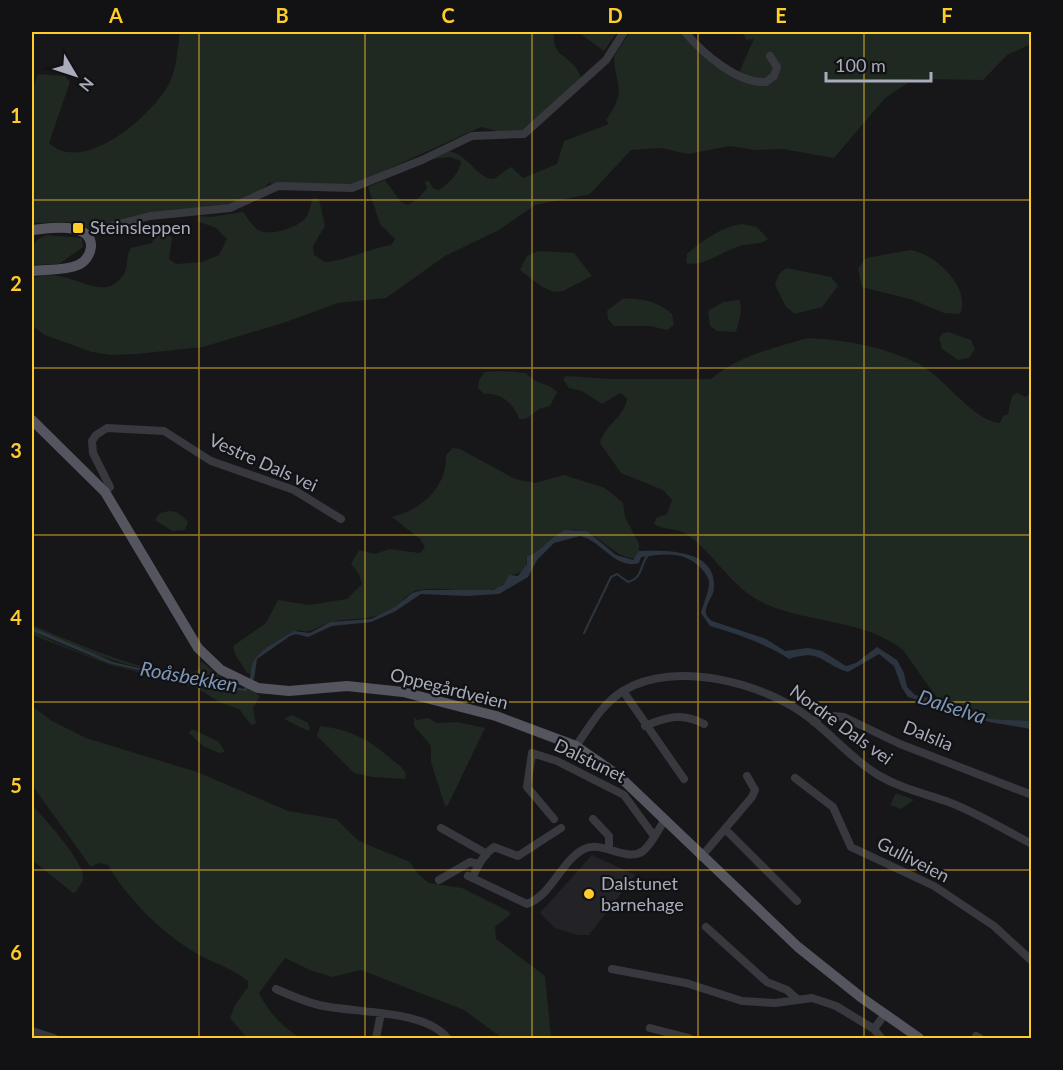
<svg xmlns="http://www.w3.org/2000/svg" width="1063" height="1070" font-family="Lato,sans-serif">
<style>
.built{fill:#232327}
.green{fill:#1f2821}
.water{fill:#2c353f}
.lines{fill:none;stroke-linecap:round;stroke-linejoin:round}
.stream{stroke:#2c353f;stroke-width:2}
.minor{stroke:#38383f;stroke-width:8}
.major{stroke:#54555e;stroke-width:10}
.grid{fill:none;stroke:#ffcc2a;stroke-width:1.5;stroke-opacity:0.55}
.poi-dot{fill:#ffcc2a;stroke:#121215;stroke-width:2}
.labels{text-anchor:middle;stroke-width:4.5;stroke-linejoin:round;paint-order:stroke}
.poi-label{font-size:18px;fill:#a8acbb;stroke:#121215;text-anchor:start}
.street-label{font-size:18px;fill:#a8acbb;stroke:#121215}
.water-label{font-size:20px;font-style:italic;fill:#7d97b8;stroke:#121215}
.neatline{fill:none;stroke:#ffcc2a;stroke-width:2}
.grid-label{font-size:20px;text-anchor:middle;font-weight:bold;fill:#ffcc2a}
</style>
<rect width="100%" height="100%" fill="#17171a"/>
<path class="built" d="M592,855L635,875L589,935H577L555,928L540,913Z"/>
<path class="green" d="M180,32H554C551,60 571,52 581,77L529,128L509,134L481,127L355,184L272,185L270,182L263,189L235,204L142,215L91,229L70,222L32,223V90L38,74L65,76L70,82L49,143C83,175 148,118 166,89C177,72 177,51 180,32Z
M578,32H617L604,51Z
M630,32H683L737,77L754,39L746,40L743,32H1031V44L1007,55L983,80L914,79L885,98L834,158L783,149L756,150L730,146L688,154L661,148L631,150L590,194L535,205L499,230L445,256L386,298L338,303L283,323L203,347L136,354L112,355L92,352L45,335L32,326V278C42,275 54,274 64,277C85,282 108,299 124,274C129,265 125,257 131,248L152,243L158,227L172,238L169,259L176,264L202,262L219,255L227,239L216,228L197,221L199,216L211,217L243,212C247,217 253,227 258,230C271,237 300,227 307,216C310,211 311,203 313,198L319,199L325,226L313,246L314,255L325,262C350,260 366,249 391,245L395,239L380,224L368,187L385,180L401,202L408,205L419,198L427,188L425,183L428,180L433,188L438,190C448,185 460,173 461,161L450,157L432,159L448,151C467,152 481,184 495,178C501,175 505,170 511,167L523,178L557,164L564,141L609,124L606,120C628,88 615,88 614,56Z
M742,224L757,227L768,239C761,245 749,243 740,246C724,250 703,268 686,263L687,254C703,240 721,227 742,224Z
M47,235L82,238L83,247L59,264L32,265C32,248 31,241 47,235Z
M910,250C934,253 972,287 960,314L944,313L910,299L862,287L858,269L866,258Z
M538,251L574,253L592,276L563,291L554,292L542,287L520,270L527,256Z
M786,268L831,277L838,286L822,307L795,314L786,307L775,285L779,274Z
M622,299C638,297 660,302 672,314L674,325L667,330L650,326H614L608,319L607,311Z
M740,300L741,313L736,332L717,331L710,326L708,311L723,302Z
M948,332L971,340L975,349L969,358L958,360L942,349L939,338L943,333Z
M808,338C847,340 884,347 919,364C945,378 973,421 1000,423L1003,416L1008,414L1012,396L1017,393L1026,397L1031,391V722L990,719L950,702L939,701L903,650C866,620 810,623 768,605C733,591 717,556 688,535C677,527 665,531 654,524L656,518L667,514L672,500L663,490L621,473L600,443C604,425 626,416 627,398L620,393L602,404L582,391L569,388L563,379L566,376L611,379H711C738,356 774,348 808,338Z
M501,371L526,373C535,385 548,382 557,392L550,406L539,409L526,419H519C515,404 500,392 484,394L478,388L479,380L485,372Z
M453,448L460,449L515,479L535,483L564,475L605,488L623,503L625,517L639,544V551L635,559C608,557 594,522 565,531C550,535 541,553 527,556C526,577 520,570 509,577C505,579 504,585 498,588C472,597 431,582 411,593C404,597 400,604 394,608C372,622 353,617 331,622C317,625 313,635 298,630C280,640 251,650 252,674L247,673L235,654L233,646L266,623L278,600L309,605L347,599L362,584L359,574L351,564L359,550L375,554L389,549L420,553L425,547L420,539L392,517C421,510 447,488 446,455Z
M169,511C178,511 182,515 188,522L185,530L172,531L155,520L160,513Z
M32,625C59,636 177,689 199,669L201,661L222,678L221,683C200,683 182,677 162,673C116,663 73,649 32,627Z
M32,631C92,661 156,679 222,687C232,689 239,692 249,688L260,696L253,708L256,724L251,725L239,709L219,702L197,688L108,664L40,638L32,634Z
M33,707L52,721L86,738L197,772L288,811L336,819L359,841L410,862L417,873L429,883L462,888L508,911L511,914L495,927L496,939L545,976L551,1038H502L464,1010L361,970L332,977L310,970L285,958L259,993C268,1012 282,1026 300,1038H247L230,1018L235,1005L248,987V981C231,967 209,962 191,950C159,930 127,898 108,865L99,863L91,867L32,785Z
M292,715L308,723L310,729L308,731L284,719Z
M414,717L417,720L428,718L437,723L457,722L485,728L448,805L445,806L431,762V746L414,726Z
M320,726C349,729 368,739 389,757C396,763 402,766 406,774L405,779L372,777L354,773L317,736Z
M192,729L219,742L225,752L219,753L203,746L189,733Z
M896,793L914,800L901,809L890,805Z
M32,805C43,817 86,863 83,879C82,883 78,888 76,892L73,893L32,860Z"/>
<path class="water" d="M566,530L587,531L616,555L633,560L639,551C666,550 716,549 714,587C714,600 697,610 712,621L766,639L785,651L808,648L822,651L846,666L856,663L877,647L897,660L904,673L907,687L915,695L950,702L990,719L1029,721L1031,722V729L989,722L962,713L949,705L942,707L908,697L902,688L894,666L879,654L848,672C821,663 820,648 789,659C769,645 732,632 710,626L701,613C703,604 710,590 709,581C708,577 705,573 702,569C684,550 664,554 641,557L639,563C615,570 601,540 580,536L554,543L537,560L528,577L499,594L467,596L421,594L394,612L371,622L332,626L308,637L296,634L290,636L257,659L254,679L246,691L210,688L109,663L32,631V627L113,662L194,681L225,683L243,689C254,680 248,669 255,659C264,646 282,639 294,631L310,633L330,622L371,619L395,607L412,593L423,590H493L503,585L509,575L518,576L527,564V556C540,554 550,535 566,530Z"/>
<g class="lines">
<path class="stream" d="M584,633L611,577L617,574L628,582C644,577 639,566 648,555"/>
<path class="minor" d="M685,32C702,53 738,84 766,82L774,76L777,67L770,56
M87,236L100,229L150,216L230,208L278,186L352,188L422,160L472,136L524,134L606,60L624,32
M105,492L110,487L93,453L92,441L96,435L107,428L164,431L211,461L294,490L341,519
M623,691L684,779
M813,721L824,715L844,717L900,744L1032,795
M645,726C666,717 683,712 704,724
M576,746C590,726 602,704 623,691C675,659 767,683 812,720C835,738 852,759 878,775C900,788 922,793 946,801C976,812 1003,829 1032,844
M795,778L833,807L851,847L934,886L994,926L1032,961
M554,819L527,787L532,753L557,761L624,795L654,836
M593,819L609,836V849
M441,828L487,854
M725,829L797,901
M701,857L752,797L755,790L747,776
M468,876L527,904C552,895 561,861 584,849C603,840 627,863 643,851C652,844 658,830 664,821
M472,878C478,866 483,855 494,847L518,856L561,828
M439,880L470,862L478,864
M706,927L767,982L787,990L797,999
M612,969L686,983L742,1001L775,1003L812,998L836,1006L874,1029L885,1014
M276,989C292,996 307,1003 324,1006C357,1013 426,1010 447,1038
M650,1028L689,1038
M874,1029L881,1038
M32,1031L54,1038
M976,1036L980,1038
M376,1038L381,1013"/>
<path class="major" d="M32,230C47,229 92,220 91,247C90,255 85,262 78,265C64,271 46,269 32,271
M32,420L105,492L198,648L221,670L258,688L289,691L347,686L403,692L496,716L576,746L619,776L798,947L862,998L919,1038"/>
</g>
<path class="grid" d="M199,32V1038M365,32V1038M532,32V1038M698,32V1038M864,32V1038M32,200H1032M32,368H1032M32,535H1032M32,702H1032M32,870H1032"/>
<g class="poi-dot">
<rect x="72" y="222" width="12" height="12" rx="3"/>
<circle cx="589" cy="894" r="6"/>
</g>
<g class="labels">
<g class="poi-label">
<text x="90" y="234">Steinsleppen</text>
<text x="601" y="890">Dalstunet<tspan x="601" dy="21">barnehage</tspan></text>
</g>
<g class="street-label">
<text transform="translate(263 463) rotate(24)" y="6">Vestre Dals vei</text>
<text transform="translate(449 689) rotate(14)" y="6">Oppegårdveien</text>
<text transform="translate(841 725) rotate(36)" y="6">Nordre Dals vei</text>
<text transform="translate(928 736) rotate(22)" y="6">Dalslia</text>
<text transform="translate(590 761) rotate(26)" y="6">Dalstunet</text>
<text transform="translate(913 860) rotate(27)" y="6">Gulliveien</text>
</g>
<g class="water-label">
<text transform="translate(189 677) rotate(10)" y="7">Roåsbekken</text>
<text transform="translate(952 707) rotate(18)" y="7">Dalselva</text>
</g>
</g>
<rect width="1063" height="1070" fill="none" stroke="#121215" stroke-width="66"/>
<g transform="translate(75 75) rotate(129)" stroke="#121215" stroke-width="4.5" paint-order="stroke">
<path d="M0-4.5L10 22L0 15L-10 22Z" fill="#a8acbb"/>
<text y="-9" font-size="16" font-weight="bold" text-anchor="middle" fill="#a8acbb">N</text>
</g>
<path d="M826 72v9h105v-9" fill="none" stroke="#a8acbb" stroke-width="3"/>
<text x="835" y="72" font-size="18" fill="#a8acbb" stroke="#121215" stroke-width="4.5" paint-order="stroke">100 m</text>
<rect x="33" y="33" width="997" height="1004" class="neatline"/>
<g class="grid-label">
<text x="116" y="23">A</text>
<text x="282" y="23">B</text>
<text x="448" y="23">C</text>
<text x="615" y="23">D</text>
<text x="781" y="23">E</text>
<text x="947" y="23">F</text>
<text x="16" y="123">1</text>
<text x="16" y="291">2</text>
<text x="16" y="458">3</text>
<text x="16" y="625">4</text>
<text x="16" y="793">5</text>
<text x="16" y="960">6</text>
</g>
</svg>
